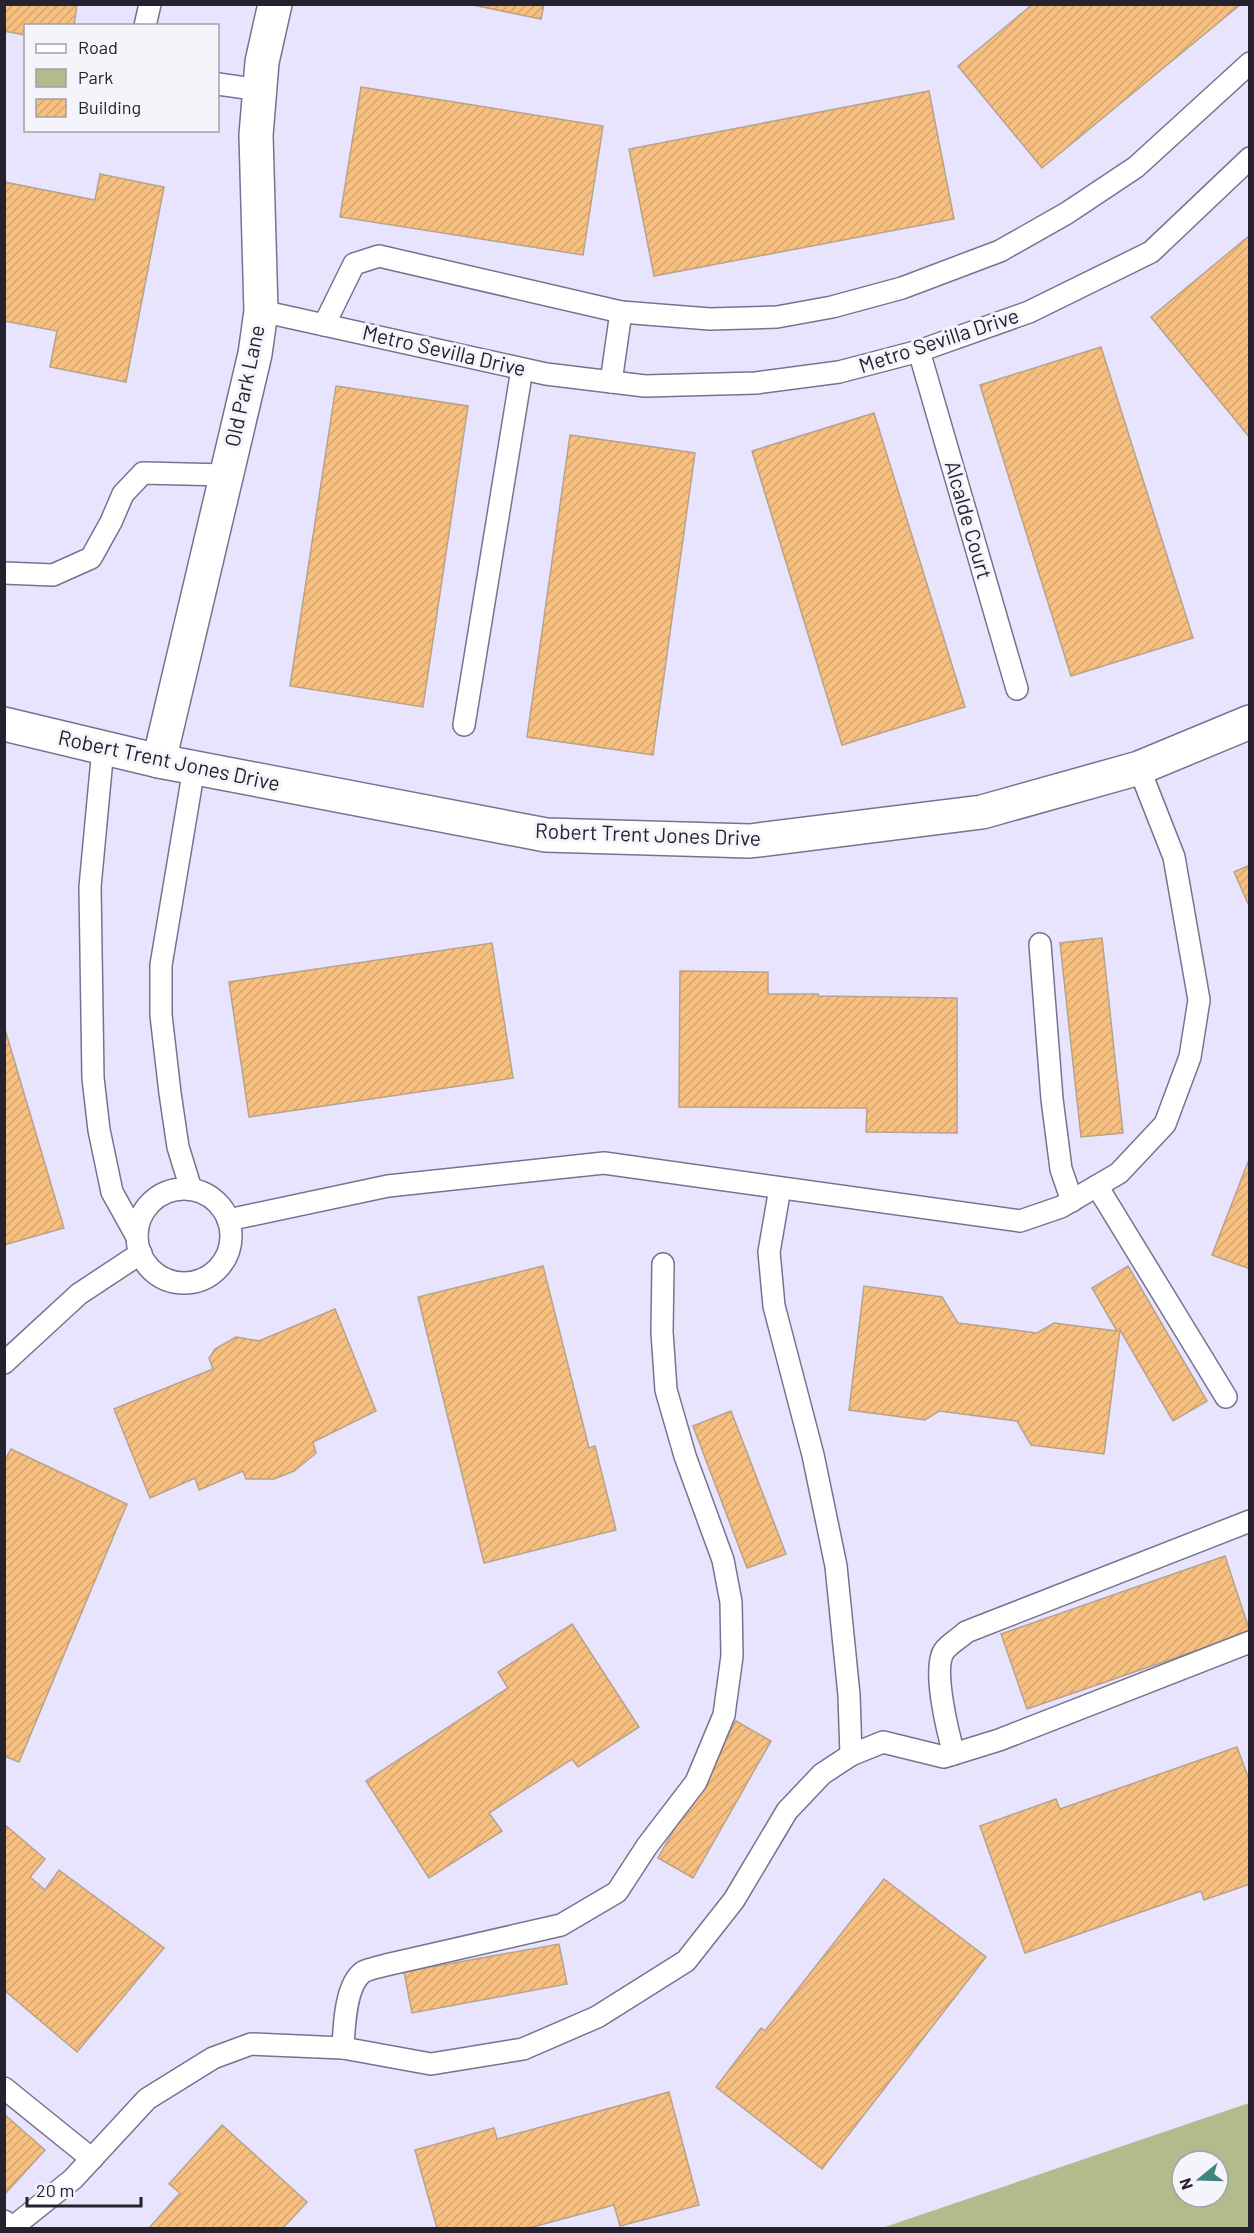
<svg xmlns="http://www.w3.org/2000/svg" width="1254" height="2233" viewBox="0 0 1254 2233" font-family="Barlow,sans-serif">
<style>
.green{fill:#b1bb8c;fill-rule:evenodd}
.building{fill:url(#building-hatch);stroke:#b9a28a;stroke-width:1.5}
.lines{fill:none;stroke-linecap:round;stroke-linejoin:round}
.lane-casing{stroke:#77738f;stroke-width:24}
.street-casing{stroke:#77738f;stroke-width:36}
.secondary-casing{stroke:#77738f;stroke-width:36}
.lane{stroke:#fff;stroke-width:21}
.street{stroke:#fff;stroke-width:33}
.secondary{stroke:#fff;stroke-width:33}
.labels{text-anchor:middle;stroke-width:6;stroke-linejoin:round;paint-order:stroke}
.street-label{font-size:21px;fill:#24222e;stroke:#f5f4fb}
</style>
<defs>
<pattern id="building-hatch" width="6" height="6" patternUnits="userSpaceOnUse" patternTransform="scale(1.5)"><rect width="6" height="6" fill="#f8c080"/><path d="M-1 1l2-2M0 6l6-6M5 7l2-2" fill="none" stroke="#d4a56f"/></pattern>
</defs>
<rect width="100%" height="100%" fill="#e8e4fe"/>
<path class="green" d="M1249,2103V2228H882ZM1182,2161H1218V2197H1182Z"/>
<g class="building">
<polygon points="4,4 77,4 74,26 26,26 26,35 4,31"/>
<polygon points="468,4 544,4 541,19"/>
<polygon points="1033,4 1241,4 1042,168 958,66"/>
<polygon points="361,87 603,126 583,255 340,217"/>
<polygon points="929,91 954,219 654,276 629,149"/>
<polygon points="100,174 164,187 126,382 50,367 57,331 4,321 4,182 95,200"/>
<polygon points="1249,236 1250,237 1250,438 1151,317"/>
<polygon points="1101,347 1193,638 1071,676 980,385"/>
<polygon points="336,386 468,406 423,707 290,686"/>
<polygon points="874,413 965,707 842,745 752,451"/>
<polygon points="570,435 695,453 653,755 527,737"/>
<polygon points="1250,865 1250,908 1234,872"/>
<polygon points="1102,938 1123,1133 1081,1137 1060,943"/>
<polygon points="492,943 513,1078 249,1117 229,982"/>
<polygon points="680,971 768,972 768,994 818,994 818,996 957,998 957,1133 866,1132 867,1108 679,1107"/>
<polygon points="4,1026 64,1228 4,1245"/>
<polygon points="1250,1157 1250,1269 1212,1255"/>
<polygon points="543,1266 589,1448 595,1446 616,1530 484,1563 418,1297"/>
<polygon points="1128,1266 1207,1401 1173,1421 1120,1330 1104,1454 1031,1445 1017,1421 939,1411 925,1420 849,1410 864,1286 942,1297 958,1323 1037,1333 1054,1323 1117,1331 1092,1288"/>
<polygon points="335,1309 376,1411 313,1442 316,1453 294,1471 274,1479 246,1479 243,1471 199,1490 195,1478 150,1498 114,1409 213,1369 209,1358 215,1349 236,1337 259,1341"/>
<polygon points="731,1411 786,1554 747,1568 693,1426"/>
<polygon points="11,1449 127,1504 19,1762 4,1756 4,1462"/>
<polygon points="1225,1556 1250,1632 1027,1709 1001,1634"/>
<polygon points="572,1624 639,1727 578,1767 572,1759 489,1813 502,1831 429,1878 366,1781 508,1688 498,1672"/>
<polygon points="736,1721 771,1741 693,1878 658,1858"/>
<polygon points="1237,1747 1250,1782 1250,1884 1204,1900 1201,1891 1025,1953 980,1826 1056,1799 1060,1809"/>
<polygon points="4,1824 45,1859 30,1877 45,1890 59,1870 164,1948 77,2052 4,1990"/>
<polygon points="884,1879 986,1957 822,2169 716,2087 761,2028 765,2031"/>
<polygon points="559,1944 567,1984 412,2013 404,1972"/>
<polygon points="669,2092 699,2205 620,2226 614,2205 529,2228 437,2228 415,2150 494,2128 497,2139"/>
<polygon points="4,2114 45,2150 4,2195"/>
<polygon points="222,2125 307,2202 283,2228 149,2228 180,2193 169,2184"/>
</g>
<g class="lines">
<defs>
<g id="lane">
<polyline points="145,26 150,4"/>
<polyline points="218,84 260,90"/>
<polyline points="261,311 546,374 645,386 756,383 839,372 919,351 1029,312 1151,252 1250,158"/>
<polyline points="324,325 354,264 379,256 621,312 710,319 777,317 832,307 902,288 1000,251 1067,213 1136,167 1250,63"/>
<polyline points="919,351 1017,689"/>
<polyline points="611,382 621,312"/>
<polyline points="4,573 53,575 91,558 111,522 123,494 143,473 226,475"/>
<polyline points="464,725 522,369"/>
<polyline points="103,748 90,887 93,1078 99,1130 112,1192 137,1237"/>
<polyline points="1040,944 1052,1099 1061,1169 1072,1201"/>
<polyline points="1097,1186 1226,1397"/>
<polyline points="780,1188 769,1252 774,1306 813,1455 836,1566 849,1695 851,1755"/>
<polyline points="191,1189 178,1147 170,1093 161,1015 161,965 194,768"/>
<circle cx="184" cy="1236" r="47"/>
<polyline points="228,1220 388,1186 604,1163 1020,1221 1061,1207 1119,1173 1165,1124 1190,1057 1199,1000 1174,857 1139,768"/>
<polyline points="4,1363 79,1294 141,1253"/>
<path d="M954,1754C948,1733 932,1669 944,1651C949,1644 960,1638 966,1632L1250,1521"/>
<path d="M343,2048C344,2028 345,1985 363,1972C369,1969 379,1967 386,1965L561,1925L617,1892L647,1846L696,1782L724,1715L732,1656L731,1602L723,1560L685,1456L666,1390L662,1332L663,1264"/>
<polyline points="4,2088 92,2159"/>
<polyline points="4,2221 13,2227 73,2179 147,2099 213,2058 251,2044 343,2048 431,2064 523,2049 597,2017 686,1961 734,1900 787,1811 822,1774 851,1755 883,1742 944,1757 999,1740 1250,1642"/>
</g>
<polyline id="street" points="159,761 255,354 261,311 256,135 262,62 275,4"/>
<polyline id="secondary" points="4,724 159,761 546,835 750,841 982,812 1139,768 1250,722"/>
</defs>
<use href="#lane" class="lane-casing"/>
<use href="#street" class="street-casing"/>
<use href="#secondary" class="secondary-casing"/>
<use href="#lane" class="lane"/>
<use href="#street" class="street"/>
<use href="#secondary" class="secondary"/>
</g>
<g class="labels">
<g class="street-label">
<text transform="translate(939 341) rotate(-18)" y="7">Metro Sevilla Drive</text>
<text transform="translate(444 351) rotate(13)" y="7">Metro Sevilla Drive</text>
<text transform="translate(245 386) rotate(-78)" y="7">Old Park Lane</text>
<text transform="translate(968 520) rotate(74)" y="7">Alcalde Court</text>
<text transform="translate(169 761) rotate(12)" y="7">Robert Trent Jones Drive</text>
<text transform="translate(648 835) rotate(2)" y="7">Robert Trent Jones Drive</text>
</g>
</g>
<rect width="1254" height="2233" fill="none" stroke="#24222e" stroke-width="12"/>
<rect x="24" y="24" width="195" height="108" fill="#f5f4fb" stroke="#a1a0a9" stroke-width="1.5"/>
<rect x="36" y="44" width="30" height="9" fill="#ffffff" stroke="#a1a0a9" stroke-width="1.5"/>
<text x="78" y="54" font-size="18" fill="#24222e">Road</text>
<rect x="36" y="69" width="30" height="18" fill="#b1bb8c" stroke="#a1a0a9" stroke-width="1.5"/>
<text x="78" y="84" font-size="18" fill="#24222e">Park</text>
<rect x="36" y="99" width="30" height="18" fill="url(#building-hatch)" stroke="#a1a0a9" stroke-width="1.5"/>
<text x="78" y="114" font-size="18" fill="#24222e">Building</text>
<g transform="translate(1200 2179) rotate(251)"><circle r="28" fill="#f5f4fb" stroke="#a1a0a9" stroke-width="1.5"/>
<path d="M0-4.5L10 22L0 15L-10 22Z" fill="#3f857d"/>
<text y="-9" font-size="16" font-weight="bold" text-anchor="middle" fill="#24222e">N</text>
</g>
<path d="M27 2197v9h114v-9" fill="none" stroke="#24222e" stroke-width="3"/>
<text x="36" y="2197" font-size="18" fill="#24222e" stroke="#f5f4fb" stroke-width="4.5" paint-order="stroke">20 m</text>
</svg>
